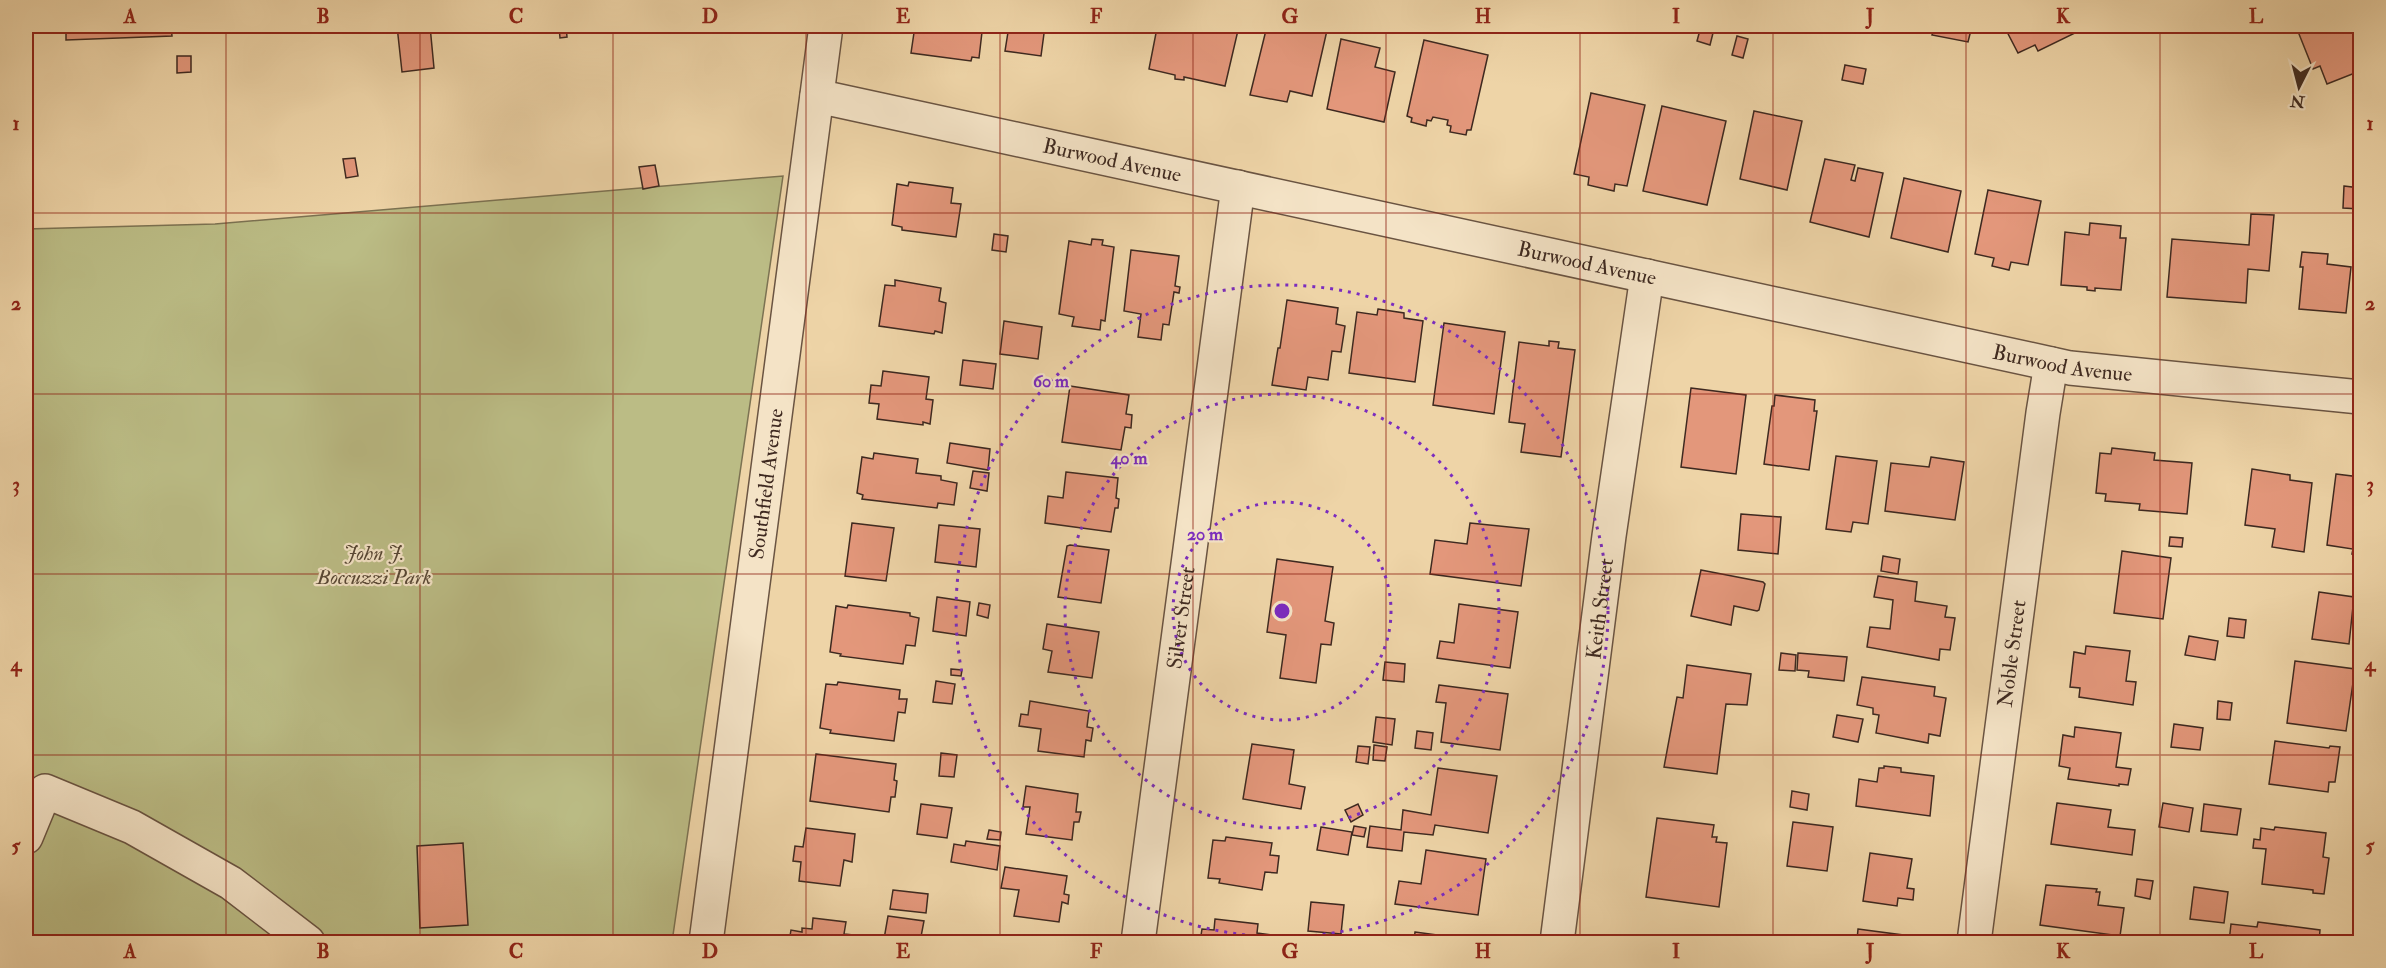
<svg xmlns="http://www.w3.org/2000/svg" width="2386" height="968" viewBox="0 0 2386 968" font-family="'IM FELL Double Pica',serif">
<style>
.green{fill:#bbbc85;stroke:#7c7252;stroke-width:1.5}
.building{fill:#e3977b;stroke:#3e2920;stroke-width:1.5}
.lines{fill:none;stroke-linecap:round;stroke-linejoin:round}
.minor-casing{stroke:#6a5442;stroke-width:36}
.minor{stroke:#f4e3c6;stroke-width:33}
.grid{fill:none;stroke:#8f2418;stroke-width:1.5;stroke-opacity:0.55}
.ring{fill:none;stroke:#7b2cbf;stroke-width:3;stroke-dasharray:3 6}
.labels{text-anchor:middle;stroke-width:4.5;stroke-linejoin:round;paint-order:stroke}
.street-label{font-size:21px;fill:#3e2920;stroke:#f4e3c6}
.park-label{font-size:21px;font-style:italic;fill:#574634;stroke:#f4e3c6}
.centre{fill:#7b2cbf;stroke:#f4e3c6;stroke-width:3}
.ring-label{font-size:18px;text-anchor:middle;font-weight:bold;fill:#7b2cbf;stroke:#f4e3c6;stroke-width:4.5;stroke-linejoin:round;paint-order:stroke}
.neatline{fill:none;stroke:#8f2418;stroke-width:2}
.grid-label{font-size:20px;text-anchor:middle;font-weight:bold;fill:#8f2418}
</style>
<rect width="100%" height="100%" fill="#eed4a7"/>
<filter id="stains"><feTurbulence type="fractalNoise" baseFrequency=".00333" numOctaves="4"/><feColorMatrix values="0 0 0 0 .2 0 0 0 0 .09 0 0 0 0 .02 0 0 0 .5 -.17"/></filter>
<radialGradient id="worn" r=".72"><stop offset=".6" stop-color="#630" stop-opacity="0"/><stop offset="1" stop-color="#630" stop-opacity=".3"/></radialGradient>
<polygon class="green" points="783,176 672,942 26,942 26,229 215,224"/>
<g class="building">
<polygon points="66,26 171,26 172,36 66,40"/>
<polygon points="292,26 338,26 293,28"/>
<polygon points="397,26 430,26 434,68 402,72"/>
<polygon points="559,26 566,26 567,37 560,38"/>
<polygon points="723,26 757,26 757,29 723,30"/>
<polygon points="915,26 975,26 974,32 982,32 979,58 972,57 971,61 911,53"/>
<polygon points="1009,26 1045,26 1041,56 1005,51"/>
<polygon points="1160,26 1198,28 1199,26 1239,26 1225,86 1184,77 1184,80 1175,79 1175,75 1149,69 1156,33 1159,33"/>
<polygon points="1267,26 1328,26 1312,96 1290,91 1287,102 1250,95"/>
<polygon points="1930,26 1972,26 1968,42 1932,35 1933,32 1928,31"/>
<polygon points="2004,26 2071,26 2075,33 2038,51 2035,45 2018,53"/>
<polygon points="2307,26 2358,26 2360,28 2360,71 2327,84 2320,66 2313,69 2297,29"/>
<polygon points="1700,30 1713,33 1710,45 1697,41"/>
<polygon points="1737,36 1748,39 1743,58 1732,55"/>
<polygon points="1341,39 1380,48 1375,67 1395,72 1384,122 1327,109"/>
<polygon points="1424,40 1488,55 1471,130 1467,130 1466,135 1450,132 1451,126 1447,125 1448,120 1433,117 1431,121 1427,120 1426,126 1411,122 1412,118 1407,116"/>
<polygon points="177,56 191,56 191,72 177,73"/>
<polygon points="1845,65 1866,69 1863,84 1842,80"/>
<polygon points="1591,93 1645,105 1627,186 1615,184 1614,191 1588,185 1589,177 1574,174"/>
<polygon points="1662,106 1726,121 1707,205 1643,191"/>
<polygon points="1754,111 1802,121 1787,190 1740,179"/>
<polygon points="355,158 358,176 346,178 343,159"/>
<polygon points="1825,159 1855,165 1851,180 1855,181 1858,168 1883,173 1869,237 1810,222"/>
<polygon points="655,165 659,186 643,189 639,167"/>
<polygon points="1904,178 1961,191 1948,252 1891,238"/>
<polygon points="909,182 953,188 951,203 961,204 956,237 902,230 902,227 892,225 897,184 908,186"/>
<polygon points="2344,186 2360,188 2360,209 2343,208"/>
<polygon points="1988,190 2041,201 2028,265 2011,262 2009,270 1992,266 1994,258 1975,254"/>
<polygon points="2251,214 2274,215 2269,271 2248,269 2246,303 2167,297 2172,239 2249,245"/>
<polygon points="2090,223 2121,226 2120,238 2126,238 2121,290 2095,288 2095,291 2087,290 2087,287 2061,285 2065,232 2089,235"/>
<polygon points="994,234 1008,236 1006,252 992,250"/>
<polygon points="1092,239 1103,240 1102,245 1114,247 1105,321 1101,320 1100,330 1072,326 1074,317 1059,314 1069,241 1091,245"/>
<polygon points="1131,250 1179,256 1175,286 1180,287 1179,293 1174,292 1169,325 1163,324 1161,340 1138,337 1141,314 1124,311"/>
<polygon points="2302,252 2328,254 2327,264 2351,267 2346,313 2299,309 2303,267 2300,267"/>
<polygon points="895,280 941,288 939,301 946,303 942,333 935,331 934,334 879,326 885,285 895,286"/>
<polygon points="1287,300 1338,308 1336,324 1345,326 1341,352 1332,351 1328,380 1308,377 1306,390 1272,385 1278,348 1280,348"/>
<polygon points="1378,309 1404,313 1404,318 1423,321 1415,382 1349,373 1357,312 1377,315"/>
<polygon points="1004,321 1042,327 1038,359 1000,354"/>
<polygon points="1444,323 1505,332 1494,414 1433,405"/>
<polygon points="1549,341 1559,342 1558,348 1575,350 1561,457 1521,452 1525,424 1509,422 1519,342 1549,346"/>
<polygon points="963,360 996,364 993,389 960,385"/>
<polygon points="883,371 929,377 926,399 933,400 930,424 923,422 923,425 877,419 879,404 869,403 871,385 881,386"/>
<polygon points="1070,386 1129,395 1126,414 1132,415 1131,428 1125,427 1121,450 1062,442"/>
<polygon points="1691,388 1746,395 1736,474 1681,467"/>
<polygon points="1775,395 1815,400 1814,411 1817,411 1809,470 1764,464 1772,406 1774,406"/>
<polygon points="950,443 990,449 988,470 947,463"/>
<polygon points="2112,448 2155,453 2154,460 2192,463 2187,514 2139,510 2140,504 2105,501 2106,494 2096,493 2100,453 2111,454"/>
<polygon points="874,453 918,459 916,473 941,476 941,480 957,483 954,505 938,503 937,508 862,499 863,495 857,493 862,457 873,459"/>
<polygon points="1836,456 1877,461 1868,524 1853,522 1851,532 1826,529"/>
<polygon points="1931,457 1964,462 1955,520 1885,511 1891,463 1929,467"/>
<polygon points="2252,469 2290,475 2290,480 2312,483 2304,552 2272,547 2275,529 2245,525"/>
<polygon points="973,471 989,473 987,491 970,488"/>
<polygon points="1066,472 1118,478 1116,498 1119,499 1118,508 1115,508 1111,532 1045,523 1048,496 1063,498"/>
<polygon points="2336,474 2360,477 2360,554 2352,554 2353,549 2327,545"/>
<polygon points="1741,514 1781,517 1778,554 1738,550"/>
<polygon points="852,523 894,528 886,581 845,576"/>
<polygon points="1470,523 1529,529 1521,586 1430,574 1435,540 1467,544"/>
<polygon points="939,525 980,529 976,567 935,562"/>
<polygon points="2170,537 2183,538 2182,547 2169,546"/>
<polygon points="1070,545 1109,550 1101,603 1058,597 1067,546"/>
<polygon points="2122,551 2171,558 2163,619 2114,613"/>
<polygon points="1883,556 1900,559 1898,574 1881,571"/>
<polygon points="1277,559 1333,567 1325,621 1334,623 1331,645 1321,644 1316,683 1280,678 1286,635 1267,632"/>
<polygon points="1701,570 1763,582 1765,584 1759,610 1757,611 1734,606 1731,625 1691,616"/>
<polygon points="1878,576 1917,582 1915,601 1947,606 1945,617 1955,618 1950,650 1940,649 1939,660 1867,647 1870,627 1890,629 1893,600 1874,597"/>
<polygon points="2319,592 2354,597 2349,644 2312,639"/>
<polygon points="937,597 970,602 966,636 933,631"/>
<polygon points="979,603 990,605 988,618 977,615"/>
<polygon points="1459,604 1518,612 1510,668 1437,658 1440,641 1454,643"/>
<polygon points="848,605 910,613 910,616 919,618 915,646 906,645 903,664 840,656 841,654 830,652 836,606 847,608"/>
<polygon points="2229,618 2246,620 2244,638 2227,636"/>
<polygon points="1047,624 1099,632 1092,678 1048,672 1052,651 1043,649"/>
<polygon points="2189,636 2218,641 2215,660 2185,655"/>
<polygon points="2086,646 2130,651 2126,681 2136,682 2133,705 2079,697 2080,688 2070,687 2074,652 2085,654"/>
<polygon points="1781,653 1796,655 1795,671 1779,670"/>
<polygon points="1798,653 1847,657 1844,681 1808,677 1809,671 1797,670"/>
<polygon points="2295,661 2355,669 2346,731 2287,723"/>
<polygon points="1385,662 1405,664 1404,682 1383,680"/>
<polygon points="1687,665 1751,674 1747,705 1726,704 1717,774 1664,767 1677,697 1683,698"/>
<polygon points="951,669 962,670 961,676 951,675"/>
<polygon points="1862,677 1935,687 1934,696 1946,698 1940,736 1929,734 1928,743 1876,733 1879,715 1873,714 1873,708 1857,705"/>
<polygon points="936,681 955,684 952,704 933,702"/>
<polygon points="838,682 900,690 899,699 907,699 905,713 898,712 894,741 830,733 831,730 820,728 826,684 837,685"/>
<polygon points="1439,685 1508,694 1500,750 1441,742 1446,703 1436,702"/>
<polygon points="1030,701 1089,711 1087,727 1093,728 1091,741 1086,740 1084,757 1038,751 1041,729 1019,726 1021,714 1028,715"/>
<polygon points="2218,701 2232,703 2230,720 2217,719"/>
<polygon points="1837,715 1863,719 1858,742 1833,737"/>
<polygon points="1376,717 1395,719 1392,745 1373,742"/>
<polygon points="2174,724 2203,728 2200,750 2171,747"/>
<polygon points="2075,727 2121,733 2116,767 2131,769 2128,785 2119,784 2119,786 2068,779 2070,768 2059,766 2063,735 2074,737"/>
<polygon points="1417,731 1433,733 1431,750 1415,748"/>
<polygon points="2275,741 2329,748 2330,746 2340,747 2335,782 2329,782 2328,792 2269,784"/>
<polygon points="1252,744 1294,750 1289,784 1305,787 1301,809 1243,799"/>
<polygon points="1374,745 1387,747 1385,761 1373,760"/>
<polygon points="1358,746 1370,747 1368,764 1356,762"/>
<polygon points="941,753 957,755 954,777 939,776"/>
<polygon points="816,754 896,764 894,780 897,781 895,797 891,797 889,812 810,801"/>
<polygon points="1884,766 1901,768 1901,772 1934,776 1930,816 1856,806 1859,779 1877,782 1879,768 1884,768"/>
<polygon points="1438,768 1497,776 1488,833 1435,825 1433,835 1404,832 1402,851 1367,847 1370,826 1401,830 1403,810 1431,815"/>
<polygon points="1026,786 1078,794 1076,812 1081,812 1079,822 1074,822 1072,840 1026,834 1030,807 1023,807"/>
<polygon points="1792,791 1809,794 1807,810 1790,807"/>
<polygon points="2057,803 2111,810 2108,827 2135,830 2132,855 2051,844"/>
<polygon points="2163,803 2193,808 2189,832 2159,827"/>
<polygon points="921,804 952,808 947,838 917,834"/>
<polygon points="1358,804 1363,815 1351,822 1345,810"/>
<polygon points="2204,804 2241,809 2237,835 2201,831"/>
<polygon points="1657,818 1714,825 1712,837 1717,837 1716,842 1727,843 1719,907 1646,897"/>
<polygon points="1793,822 1833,827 1827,871 1787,866"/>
<polygon points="1354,826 1366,828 1364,837 1352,835"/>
<polygon points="1321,827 1352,832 1348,855 1317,850"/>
<polygon points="2275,827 2326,833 2323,857 2329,858 2324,894 2313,893 2313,890 2262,884 2266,849 2253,848 2254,839 2260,840 2261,828 2274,830"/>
<polygon points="806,828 855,834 852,862 844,860 840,886 799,881 801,862 793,861 795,846 803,847"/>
<polygon points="989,830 1001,832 1000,840 987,839"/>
<polygon points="1226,837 1272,843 1270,855 1279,856 1277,873 1265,872 1262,890 1219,883 1220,879 1208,878 1213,840 1225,841"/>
<polygon points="966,841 1000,846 997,870 951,862 954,844 965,846"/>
<polygon points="463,843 468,925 420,928 417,846"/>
<polygon points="1426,850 1486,859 1478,915 1395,904 1399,881 1421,884"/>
<polygon points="1870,853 1912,859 1907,888 1914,889 1913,900 1898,898 1897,906 1863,901"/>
<polygon points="1005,867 1067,876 1064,894 1069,895 1068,904 1062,902 1059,922 1014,916 1019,890 1001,888"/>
<polygon points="2137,879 2153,881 2150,899 2135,896"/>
<polygon points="2046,885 2097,889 2096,892 2100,892 2098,905 2124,908 2120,936 2040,925"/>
<polygon points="2194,887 2228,892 2224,923 2190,919"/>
<polygon points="893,890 928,894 926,913 890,909"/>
<polygon points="1311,902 1344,905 1341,934 1308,931"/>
<polygon points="888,916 924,921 920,942 884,939"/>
<polygon points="813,918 846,922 844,934 853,935 852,942 789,942 791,930 802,932 802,928 812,929"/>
<polygon points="1215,919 1258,924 1257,933 1272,935 1271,942 1200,942 1202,929 1214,930"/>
<polygon points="2258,922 2320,930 2319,942 2229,942 2231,924 2257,927"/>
<polygon points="1858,929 1903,935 1902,942 1847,942 1847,938 1857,940"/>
<polygon points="1415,932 1475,940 1474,942 1414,942"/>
</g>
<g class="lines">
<defs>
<g id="minor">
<path id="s1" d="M817,96L2070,368L2360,397"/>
<polyline points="26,837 45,791 132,827 231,883 308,942"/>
<path id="s2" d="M706,942L826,26"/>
<path id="s3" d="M1138,942L1238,187"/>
<path id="s4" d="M1557,942L1609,536L1647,276"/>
<path id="s5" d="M1974,942L2043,413L2051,364"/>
</g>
</defs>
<use href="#minor" class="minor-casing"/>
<use href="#minor" class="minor"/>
</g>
<path class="grid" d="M226,26V942M420,26V942M613,26V942M806,26V942M1000,26V942M1193,26V942M1386,26V942M1580,26V942M1773,26V942M1966,26V942M2160,26V942M26,213H2360M26,394H2360M26,574H2360M26,755H2360"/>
<g class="ring">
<circle cx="1282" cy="611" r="109"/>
<circle cx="1282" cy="611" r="217"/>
<circle cx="1282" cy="611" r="326"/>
</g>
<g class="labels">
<g class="street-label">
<text dy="7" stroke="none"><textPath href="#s1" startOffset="302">Burwood Avenue</textPath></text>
<text dy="7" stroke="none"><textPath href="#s1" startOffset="788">Burwood Avenue</textPath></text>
<text dy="7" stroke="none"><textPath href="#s1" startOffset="1274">Burwood Avenue</textPath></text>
<text dy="7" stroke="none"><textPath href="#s2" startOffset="462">Southfield Avenue</textPath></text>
<text dy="7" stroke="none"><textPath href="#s4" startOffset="336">Keith Street</textPath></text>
<text dy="7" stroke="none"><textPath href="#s3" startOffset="327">Silver Street</textPath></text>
<text dy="7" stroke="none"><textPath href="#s5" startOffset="291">Noble Street</textPath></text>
</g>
<g class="park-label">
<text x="374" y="560">John J.<tspan x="374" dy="24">Boccuzzi Park</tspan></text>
</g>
</g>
<circle cx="1282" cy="611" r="9" class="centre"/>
<g class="ring-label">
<text x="1051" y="387">60 m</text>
<text x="1129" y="464">40 m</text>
<text x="1205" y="540">20 m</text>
</g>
<rect width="2386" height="968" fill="none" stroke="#eed4a7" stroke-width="66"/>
<g transform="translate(2299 87) rotate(186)" stroke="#f4e3c6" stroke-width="4.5" paint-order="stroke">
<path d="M0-4.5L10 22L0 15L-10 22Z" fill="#3e2920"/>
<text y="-9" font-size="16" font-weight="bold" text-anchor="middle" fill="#3e2920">N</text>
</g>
<rect x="33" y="33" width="2320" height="902" class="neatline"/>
<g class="grid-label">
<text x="130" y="23">A</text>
<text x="323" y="23">B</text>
<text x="516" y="23">C</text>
<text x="710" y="23">D</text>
<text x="903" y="23">E</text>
<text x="1096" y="23">F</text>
<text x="1290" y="23">G</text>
<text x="1483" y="23">H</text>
<text x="1676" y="23">I</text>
<text x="1870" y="23">J</text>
<text x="2063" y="23">K</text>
<text x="2256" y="23">L</text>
<text x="16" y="130">1</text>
<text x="2370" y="130">1</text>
<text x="16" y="310">2</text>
<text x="2370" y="310">2</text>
<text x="16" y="491">3</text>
<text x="2370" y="491">3</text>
<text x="16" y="671">4</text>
<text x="2370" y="671">4</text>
<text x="16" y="852">5</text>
<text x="2370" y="852">5</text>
<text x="130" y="958">A</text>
<text x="323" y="958">B</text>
<text x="516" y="958">C</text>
<text x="710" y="958">D</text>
<text x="903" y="958">E</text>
<text x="1096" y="958">F</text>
<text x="1290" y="958">G</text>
<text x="1483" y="958">H</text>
<text x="1676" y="958">I</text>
<text x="1870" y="958">J</text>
<text x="2063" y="958">K</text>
<text x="2256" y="958">L</text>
</g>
<rect width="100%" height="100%" filter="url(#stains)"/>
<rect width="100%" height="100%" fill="url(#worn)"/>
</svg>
